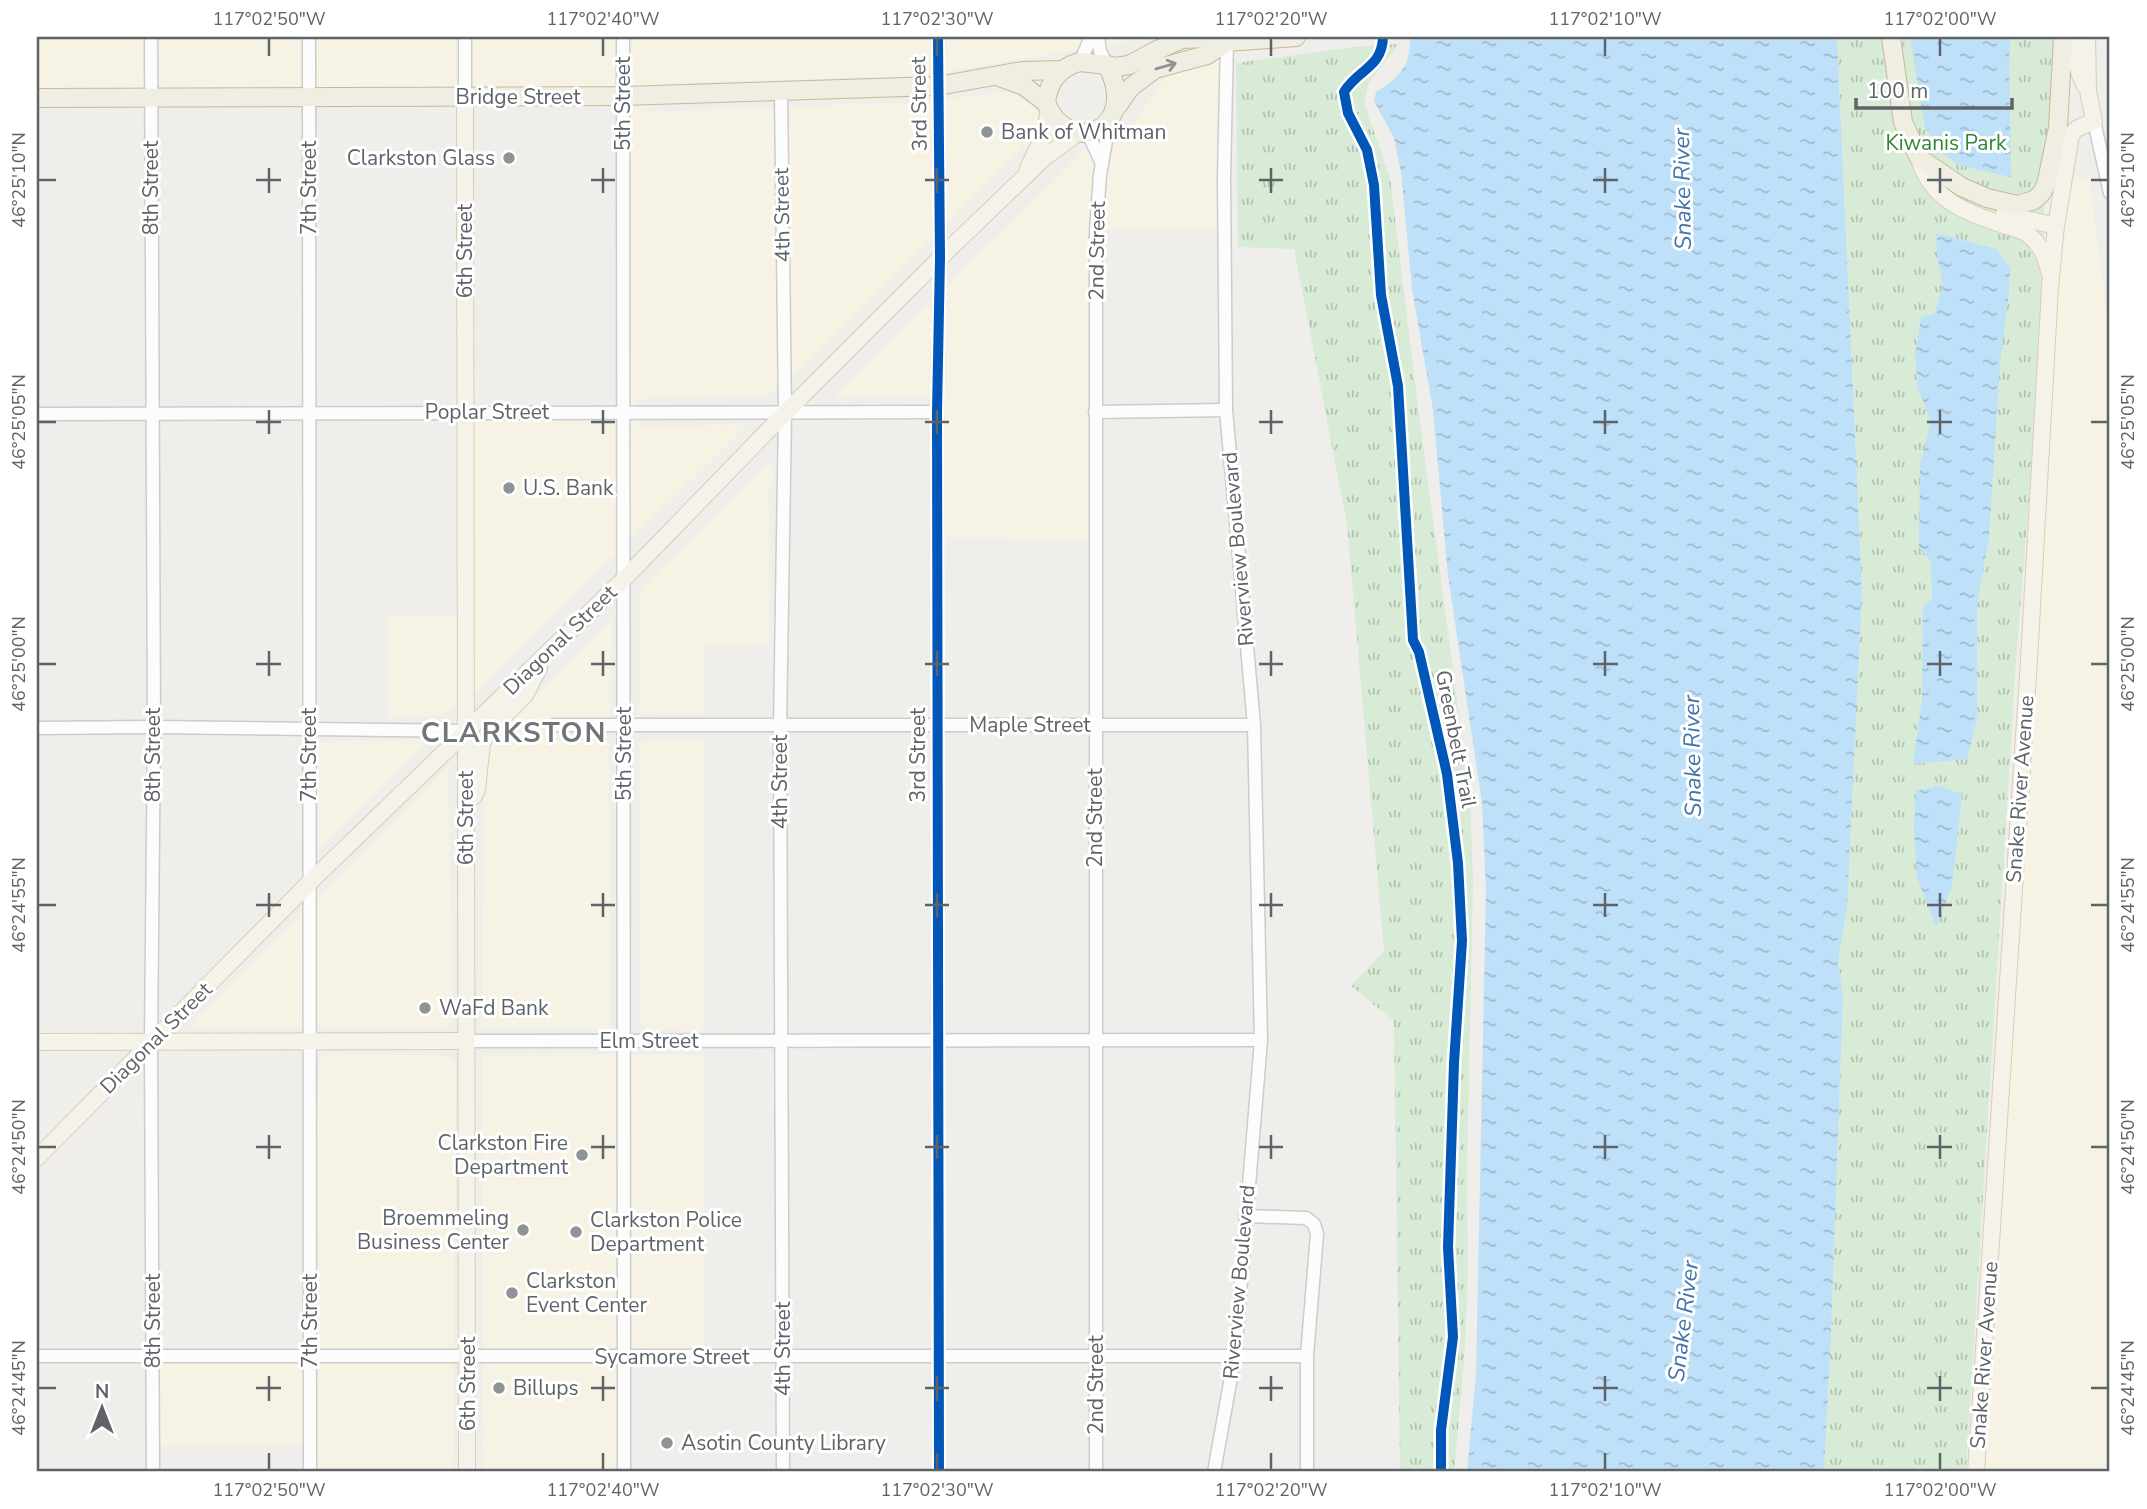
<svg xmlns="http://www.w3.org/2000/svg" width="2147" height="1509" viewBox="0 0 2147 1509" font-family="'Nunito Sans',sans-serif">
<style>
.commercial{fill:#f7f3e4}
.park{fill:url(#park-tufts)}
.water{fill:url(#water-ripples)}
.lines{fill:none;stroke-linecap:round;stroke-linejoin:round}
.minor-casing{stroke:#cbcccc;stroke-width:15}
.major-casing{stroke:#d7ceb8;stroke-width:18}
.highway-casing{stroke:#c8b996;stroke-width:20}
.minor{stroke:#fdfcfc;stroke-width:12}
.major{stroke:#f4f2e9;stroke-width:16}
.highway{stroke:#f0ede3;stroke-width:18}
.cycleway-casing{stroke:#fff;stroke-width:15}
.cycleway{stroke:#0057b8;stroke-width:10}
.oneway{stroke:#929393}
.ticks{fill:none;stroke:#5f6368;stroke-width:2.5}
.poi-dot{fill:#919496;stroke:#fff;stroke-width:2.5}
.labels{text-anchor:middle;stroke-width:6;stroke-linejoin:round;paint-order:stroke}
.street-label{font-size:21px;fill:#5f6368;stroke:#fff}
.poi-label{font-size:21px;fill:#5f6368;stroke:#fff;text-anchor:start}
.park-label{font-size:21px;fill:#348238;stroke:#fff}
.water-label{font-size:23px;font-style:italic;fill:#4174aa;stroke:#fff}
.district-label{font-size:28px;font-weight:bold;letter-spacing:2px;fill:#70757a;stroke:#fff}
.neatline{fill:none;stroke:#5f6368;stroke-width:2.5}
.ticks-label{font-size:18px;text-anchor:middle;fill:#5f6368}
</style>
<defs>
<pattern id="park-tufts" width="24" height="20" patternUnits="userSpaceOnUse" patternTransform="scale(1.75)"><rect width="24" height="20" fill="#d8ebd6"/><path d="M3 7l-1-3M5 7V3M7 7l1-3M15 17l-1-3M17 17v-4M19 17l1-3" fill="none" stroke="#b2c2b1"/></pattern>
<pattern id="water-ripples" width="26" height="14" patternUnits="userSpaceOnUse" patternTransform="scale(1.75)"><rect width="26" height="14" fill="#bfe0f9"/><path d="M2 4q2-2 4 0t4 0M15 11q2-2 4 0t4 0" fill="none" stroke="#9eb9cd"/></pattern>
</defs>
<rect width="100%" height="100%" fill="#efeeea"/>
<g class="commercial">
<polygon points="37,37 1154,37 926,75 653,84 646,112 924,102 1007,92 1037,102 1038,133 797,374 766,396 637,399 638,426 747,425 482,687 441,716 388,718 389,615 466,616 465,413 622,411 623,96 37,98"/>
<polygon points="1200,37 1225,37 1225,229 1096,230 1095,540 938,537 937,412 927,396 835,397 1081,154 1096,136 1130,129 1163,81"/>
<polygon points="2064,176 2089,179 2110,336 2110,1472 1976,1472"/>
<polygon points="769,462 774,477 769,489 769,644 705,645 704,713 639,714 639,590"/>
<polygon points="612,619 610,718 550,718 549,740 609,741 610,1029 481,1028 485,769 495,736"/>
<polygon points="704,738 703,1031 646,1030 640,1019 639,742"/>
<polygon points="430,740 319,848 318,742"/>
<polygon points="448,766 453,1021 448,1027 193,1028 190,1023 321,897"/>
<polygon points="325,1053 448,1056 456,1065 453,1472 310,1472 310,1444 153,1446 153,1357 310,1357 319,1059"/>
<polygon points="488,1054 703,1055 704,1357 624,1357 624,1472 483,1472 482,1058"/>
</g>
<g class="park">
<polygon points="1837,37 2057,37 2043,224 2044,280 2042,337 2016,661 1966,1472 1824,1472 1831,1337 1843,997 1838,961 1862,589"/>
<polygon points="1399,44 1369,82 1364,103 1390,178 1419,415 1470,798 1473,879 1467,1171 1468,1275 1464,1363 1454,1472 1400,1472 1394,1021 1351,986 1384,951 1347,524 1294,249 1238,247 1236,63 1354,47"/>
</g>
<g class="water">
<path d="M1410,37H1837L1862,589L1847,907L1838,961L1843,997L1831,1337L1824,1472H1467L1476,1374L1486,890L1482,803L1448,576L1433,410L1412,289L1401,172L1394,138L1374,101L1376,92C1400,77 1411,66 1410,37Z"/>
<polygon points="1910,37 2011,37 2009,57 2011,177 1959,165 1942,153 1925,127"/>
<polygon points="1936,233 1996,249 2010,267 2009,292 2000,364 1989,537 1977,606 1977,720 1967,759 1913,764 1922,699 1923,607 1932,599 1931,562 1919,548 1920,465 1931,421 1918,388 1915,355 1921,317 1935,313 1943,286 1937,255"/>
<polygon points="1939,786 1962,794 1952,887 1936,927 1917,877 1914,829 1916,791"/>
</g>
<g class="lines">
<defs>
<g id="minor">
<polyline points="151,37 154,727 151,1042 153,1472"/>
<polyline points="309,37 310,1472"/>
<polyline points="465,37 465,97"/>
<polyline points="623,37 624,1472"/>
<polyline points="938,37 940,258 937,412 939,1472"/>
<polyline points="1098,37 1100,51 1107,65"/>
<polyline points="1080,62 1091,37"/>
<polyline points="781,92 785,413 780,727 783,1472"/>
<polyline points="2094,121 2110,193"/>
<polyline points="1085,132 1091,140 1102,164"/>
<polyline points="1095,412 1226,410"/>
<polyline points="37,414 937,412"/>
<polyline points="554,725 1254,725"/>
<polyline points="37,728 154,727 467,731"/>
<polyline points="466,1041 1261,1040"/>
<polyline points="1245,1216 1306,1218 1314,1224 1317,1234 1307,1356 1307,1472"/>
<polyline points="37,1356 1307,1356"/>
<polyline points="1096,1472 1096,230 1100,175 1106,141 1106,124"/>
<polyline points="1214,1472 1235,1355 1261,1040 1254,725 1226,410 1224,177 1227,42"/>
</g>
<g id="major">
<polyline points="2071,37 2079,72 2085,86"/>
<polyline points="465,97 467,1472"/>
<path d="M1919,158C1929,198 1966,213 2001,224C2011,228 2023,229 2031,237C2041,245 2046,258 2049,271"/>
<polyline points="1028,168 1045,133 1049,110"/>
<polyline points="2004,214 2056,226"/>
<polyline points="468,800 474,796 477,790 482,743 491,729 525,695 539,668"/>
<polyline points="37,1042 466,1041"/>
<polyline points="37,1158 310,882 623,580 785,413 940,258 1044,158 1079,132"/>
<polyline points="1976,1472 2029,660 2050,288 2056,226 2071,135 2076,129 2094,121 2088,91 2087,37"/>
</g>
<g id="highway">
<polyline points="1891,37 1903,122 1919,158 1962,187 1987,198 2017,205 2034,200 2041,194 2046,185 2058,128 2063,37"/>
<path d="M1080,62L1107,65C1141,130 1069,159 1046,103C1048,82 1060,67 1080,62Z"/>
<polyline points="1107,65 1115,67 1129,65 1155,51 1182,39 1211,38 1227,42 1296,37"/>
<polyline points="997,76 1024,86 1046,103"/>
<polyline points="37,98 623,96 938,86 1022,71 1062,70"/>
<polyline points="1116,108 1131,87 1155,69 1207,55 1227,42"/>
</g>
</defs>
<use href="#minor" class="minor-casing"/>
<use href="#major" class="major-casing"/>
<use href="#highway" class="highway-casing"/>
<use href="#minor" class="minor"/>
<use href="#major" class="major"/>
<use href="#highway" class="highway"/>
<defs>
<g id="cycleway">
<polyline points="938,37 940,258 937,412 939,1472"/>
<path d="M1383,37C1382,68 1358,69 1344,92L1348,113L1367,150L1374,185L1381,295L1398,386L1413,640L1419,652L1447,774L1458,863L1462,941L1454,1063L1448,1247L1453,1337L1441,1430V1472"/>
</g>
</defs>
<use href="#cycleway" class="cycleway-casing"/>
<use href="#cycleway" class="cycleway"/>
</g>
<defs><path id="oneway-shaft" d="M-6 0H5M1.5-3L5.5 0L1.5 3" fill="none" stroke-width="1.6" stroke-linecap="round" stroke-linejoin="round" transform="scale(1.75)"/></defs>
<use class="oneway" href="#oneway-shaft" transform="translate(1166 66) rotate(-16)"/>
<path class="ticks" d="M269,38V56M603,38V56M937,38V56M1271,38V56M1605,38V56M1940,38V56M269,168V193M603,168V193M937,168V193M1271,168V193M1605,168V193M1940,168V193M38,180H56M256,180H281M591,180H615M925,180H949M1259,180H1283M1593,180H1618M1927,180H1952M2091,180H2108M269,410V434M603,410V434M937,410V434M1271,410V434M1605,410V434M1940,410V434M38,422H56M256,422H281M591,422H615M925,422H949M1259,422H1283M1593,422H1618M1927,422H1952M2091,422H2108M269,651V676M603,651V676M937,651V676M1271,651V676M1605,651V676M1940,651V676M38,664H56M256,664H281M591,664H615M925,664H949M1259,664H1283M1593,664H1618M1927,664H1952M2091,664H2108M269,893V917M603,893V917M937,893V917M1271,893V917M1605,893V917M1940,893V917M38,905H56M256,905H281M591,905H615M925,905H949M1259,905H1283M1593,905H1618M1927,905H1952M2091,905H2108M269,1135V1159M603,1135V1159M937,1135V1159M1271,1135V1159M1605,1135V1159M1940,1135V1159M38,1147H56M256,1147H281M591,1147H615M925,1147H949M1259,1147H1283M1593,1147H1618M1927,1147H1952M2091,1147H2108M269,1376V1401M603,1376V1401M937,1376V1401M1271,1376V1401M1605,1376V1401M1940,1376V1401M38,1388H56M256,1388H281M591,1388H615M925,1388H949M1259,1388H1283M1593,1388H1618M1927,1388H1952M2091,1388H2108M269,1453V1470M603,1453V1470M937,1453V1470M1271,1453V1470M1605,1453V1470M1940,1453V1470"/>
<g class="poi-dot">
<circle cx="987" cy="132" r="7"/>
<circle cx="509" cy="158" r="7"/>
<circle cx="509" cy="488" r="7"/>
<circle cx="425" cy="1008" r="7"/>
<circle cx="582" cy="1155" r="7"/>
<circle cx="523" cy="1230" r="7"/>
<circle cx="576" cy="1232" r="7"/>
<circle cx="512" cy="1293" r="7"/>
<circle cx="499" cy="1388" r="7"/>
<circle cx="667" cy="1443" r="7"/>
</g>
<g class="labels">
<g class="street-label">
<text x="518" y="104">Bridge Street</text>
<text transform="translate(623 104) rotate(-90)" y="7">5th Street</text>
<text transform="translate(919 104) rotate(-91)" y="7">3rd Street</text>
<text transform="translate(151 188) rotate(-90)" y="7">8th Street</text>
<text transform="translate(309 188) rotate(-90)" y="7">7th Street</text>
<text transform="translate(782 215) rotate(-91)" y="7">4th Street</text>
<text transform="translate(465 251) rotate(-90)" y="7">6th Street</text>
<text transform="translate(1097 251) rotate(-89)" y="7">2nd Street</text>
<text x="487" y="419">Poplar Street</text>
<text transform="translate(1238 549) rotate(-95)" y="7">Riverview Boulevard</text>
<text transform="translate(560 640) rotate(-44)" y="7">Diagonal Street</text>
<text x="1030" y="732">Maple Street</text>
<text transform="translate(1456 739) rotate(79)" y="7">Greenbelt Trail</text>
<text transform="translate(624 754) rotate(-90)" y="7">5th Street</text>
<text transform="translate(153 755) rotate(-90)" y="7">8th Street</text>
<text transform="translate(309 755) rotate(-90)" y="7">7th Street</text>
<text transform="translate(918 755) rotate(-90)" y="7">3rd Street</text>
<text transform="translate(780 782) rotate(-90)" y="7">4th Street</text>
<text transform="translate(2020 789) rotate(-86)" y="7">Snake River Avenue</text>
<text transform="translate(466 818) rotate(-90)" y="7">6th Street</text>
<text transform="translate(1095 818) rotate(-90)" y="7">2nd Street</text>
<text transform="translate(156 1038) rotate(-45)" y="7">Diagonal Street</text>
<text x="649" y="1048">Elm Street</text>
<text transform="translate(1239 1282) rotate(-85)" y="7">Riverview Boulevard</text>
<text transform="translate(153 1321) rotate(-90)" y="7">8th Street</text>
<text transform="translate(310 1321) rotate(-90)" y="7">7th Street</text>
<text transform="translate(783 1349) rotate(-90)" y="7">4th Street</text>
<text transform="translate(1984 1355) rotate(-86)" y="7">Snake River Avenue</text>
<text x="672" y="1364">Sycamore Street</text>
<text transform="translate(468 1384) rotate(-90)" y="7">6th Street</text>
<text transform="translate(1096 1385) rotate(-90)" y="7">2nd Street</text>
</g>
<g class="poi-label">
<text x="1001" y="139">Bank of Whitman</text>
<text x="495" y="165" text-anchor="end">Clarkston Glass</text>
<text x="523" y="495">U.S. Bank</text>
<text x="439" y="1015">WaFd Bank</text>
<text x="568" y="1150" text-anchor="end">Clarkston Fire<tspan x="568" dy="24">Department</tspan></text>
<text x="509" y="1225" text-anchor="end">Broemmeling<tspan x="509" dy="24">Business Center</tspan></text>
<text x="590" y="1227">Clarkston Police<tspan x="590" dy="24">Department</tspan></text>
<text x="526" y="1288">Clarkston<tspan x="526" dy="24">Event Center</tspan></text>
<text x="513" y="1395">Billups</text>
<text x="681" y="1450">Asotin County Library</text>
</g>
<g class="park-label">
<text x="1946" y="150">Kiwanis Park</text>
</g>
<g class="water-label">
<text transform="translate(1682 189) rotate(-91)" y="8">Snake River</text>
<text transform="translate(1692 756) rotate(-91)" y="8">Snake River</text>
<text transform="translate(1683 1321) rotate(-83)" y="8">Snake River</text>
</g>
<g class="district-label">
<text x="514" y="742">CLARKSTON</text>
</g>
</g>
<rect width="2147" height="1509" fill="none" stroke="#ffffff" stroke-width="77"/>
<g transform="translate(102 1408)" stroke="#ffffff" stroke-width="5" paint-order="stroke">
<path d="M0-5L12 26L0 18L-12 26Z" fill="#5f6368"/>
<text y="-10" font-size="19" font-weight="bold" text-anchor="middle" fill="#5f6368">N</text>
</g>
<path d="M1856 98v10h156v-10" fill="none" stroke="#5f6368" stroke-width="3.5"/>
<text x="1867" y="98" font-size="21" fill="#5f6368" stroke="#ffffff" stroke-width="5" paint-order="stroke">100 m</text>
<rect x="38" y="38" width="2070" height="1432" class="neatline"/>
<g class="ticks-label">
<text x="269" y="25">117°02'50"W</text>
<text x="603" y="25">117°02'40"W</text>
<text x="937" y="25">117°02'30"W</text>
<text x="1271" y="25">117°02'20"W</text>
<text x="1605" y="25">117°02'10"W</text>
<text x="1940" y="25">117°02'00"W</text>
<text transform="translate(19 180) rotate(-90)" y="6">46°25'10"N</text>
<text transform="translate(2128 180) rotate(-90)" y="6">46°25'10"N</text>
<text transform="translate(19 422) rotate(-90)" y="6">46°25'05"N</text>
<text transform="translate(2128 422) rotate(-90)" y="6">46°25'05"N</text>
<text transform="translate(19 664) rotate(-90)" y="6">46°25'00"N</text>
<text transform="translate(2128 664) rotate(-90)" y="6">46°25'00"N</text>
<text transform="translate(19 905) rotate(-90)" y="6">46°24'55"N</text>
<text transform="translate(2128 905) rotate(-90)" y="6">46°24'55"N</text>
<text transform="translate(19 1147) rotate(-90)" y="6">46°24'50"N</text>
<text transform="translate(2128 1147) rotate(-90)" y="6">46°24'50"N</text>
<text transform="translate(19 1388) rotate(-90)" y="6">46°24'45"N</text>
<text transform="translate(2128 1388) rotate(-90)" y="6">46°24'45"N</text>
<text x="269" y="1496">117°02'50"W</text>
<text x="603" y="1496">117°02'40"W</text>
<text x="937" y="1496">117°02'30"W</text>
<text x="1271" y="1496">117°02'20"W</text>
<text x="1605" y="1496">117°02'10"W</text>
<text x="1940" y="1496">117°02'00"W</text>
</g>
</svg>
